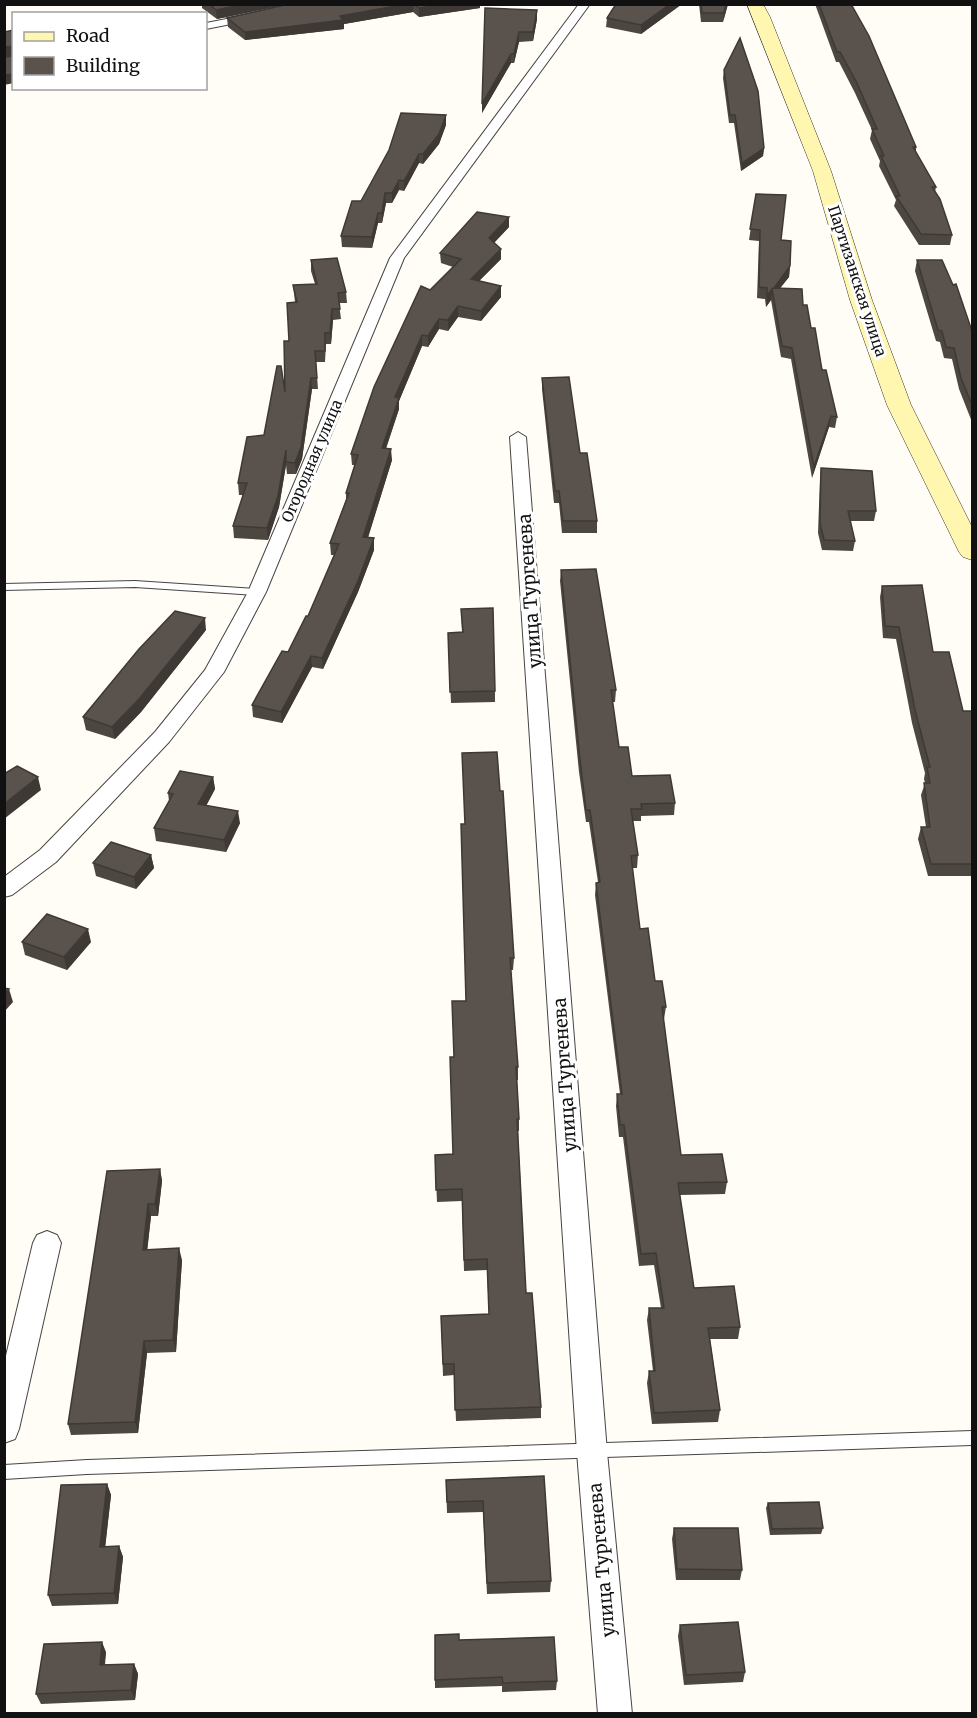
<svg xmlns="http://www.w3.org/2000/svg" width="977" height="1718" viewBox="0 0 977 1718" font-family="Merriweather,serif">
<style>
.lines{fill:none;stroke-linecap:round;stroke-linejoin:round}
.lane-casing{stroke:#444;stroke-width:2}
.street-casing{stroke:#444;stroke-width:2}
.secondary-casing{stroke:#333;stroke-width:1}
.lane{fill:#fff;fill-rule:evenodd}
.street{fill:#fff;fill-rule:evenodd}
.secondary{fill:#fff6b0;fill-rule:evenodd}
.wall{fill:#4d4742}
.shaded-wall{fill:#3f3936}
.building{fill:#5a524d;stroke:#3f3936;stroke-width:1.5}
.labels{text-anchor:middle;stroke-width:6;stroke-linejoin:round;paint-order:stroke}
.far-street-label{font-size:15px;fill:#111;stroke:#fff}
.street-label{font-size:18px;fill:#111;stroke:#fff}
</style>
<rect width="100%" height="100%" fill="#fffdf5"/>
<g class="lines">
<defs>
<g id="lane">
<polygon points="135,581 257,589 261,592 257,595 135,587 4,590 4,584"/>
<polygon points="972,1431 972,1445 87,1474 4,1479 4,1465 87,1460"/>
</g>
<g id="street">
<polygon points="579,4 590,4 404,258 266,592 224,672 169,742 56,862 12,895 4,897 4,877 40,850 155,732 205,670 248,592 390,258"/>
<polygon points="257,13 261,14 261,18 206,29 206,23"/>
<polygon points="518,432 526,437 607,1452 632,1714 598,1714 577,1452 510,437"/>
<polygon points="47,1231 57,1235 61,1243 19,1429 15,1439 4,1443 4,1364 33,1243 37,1235"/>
</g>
<polygon id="secondary" points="747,4 763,4 770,17 831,171 872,300 911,405 972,527 972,560 963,557 959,552 887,405 850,300 813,171"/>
</defs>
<use href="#lane" class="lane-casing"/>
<use href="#street" class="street-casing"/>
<use href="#secondary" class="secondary-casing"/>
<use href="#lane" class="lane"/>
<use href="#street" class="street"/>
<use href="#secondary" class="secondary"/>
</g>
<g class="wall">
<polygon points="202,4 288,4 217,19 202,8"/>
<polygon points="289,4 480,4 480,8 419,17 413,12 344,24 344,29 245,40 228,27 227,18"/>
<polygon points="682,4 641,34 606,27 607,18"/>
<polygon points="699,4 728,4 723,22 701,22"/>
<polygon points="815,4 851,4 916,147 916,151 936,187 935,192 952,235 950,245 919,245 894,206 896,200 879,166 880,161 870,139 872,130 855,93 839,62 836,62"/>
<polygon points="485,8 537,19 533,41 519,42 514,63 511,63 482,113"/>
<polygon points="724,70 764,148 763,156 741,171 734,123 729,123 723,78"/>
<polygon points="446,125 439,144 423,164 419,163 404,191 399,190 392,203 386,203 382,223 378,223 372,248 342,247 341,236 361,201"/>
<polygon points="756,194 781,240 790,266 789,277 780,288 803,305 837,417 835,428 829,427 812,478 791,359 781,357 771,300 766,307 765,299 757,298 759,241 749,240"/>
<polygon points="509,227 494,243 501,259 479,281 501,286 501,297 481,321 458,317 448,331 439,329 428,347 422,346 399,401 399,409 386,449 392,460 368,538 374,538 374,550 358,592 323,669 312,667 282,723 253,717 252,705 288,652 308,616 335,555 331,555 330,543 346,500 346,493 355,465 352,465 351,454 430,290 453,267 441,263 440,253"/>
<polygon points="311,260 346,292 347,303 339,303 341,319 333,320 331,344 326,344 325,362 316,362 318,389 312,389 302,459 296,474 287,474 286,465 279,507 268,540 234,538 233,526 243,495 239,495 238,483 264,435 285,392 289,341 295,302 293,285 315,284 311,271"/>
<polygon points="917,260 972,331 972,422 959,389 952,359 944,358 940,342 936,341 915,271"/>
<polygon points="542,378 580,453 597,521 597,533 562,533 559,503 554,503 542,389"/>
<polygon points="821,468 876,511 874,521 850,521 855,541 853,551 822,550 818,533 820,478"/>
<polygon points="561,570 616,690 615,702 612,702 619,747 632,776 675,803 674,815 641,816 641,821 633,821 638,855 637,868 632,868 640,929 655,981 666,1007 664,1019 663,1019 681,1155 727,1182 725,1194 680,1195 694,1288 740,1327 738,1339 710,1339 720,1410 718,1422 652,1424 647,1383 649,1371 653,1371 647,1320 649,1308 661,1308 654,1265 639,1266 623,1137 619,1137 616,1106 617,1094 620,1094 595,895 596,883 598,882 589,822 586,822 579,772 560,581"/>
<polygon points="882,586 933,652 963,711 972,711 972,876 928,876 918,839 921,827 926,827 921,795 925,783 924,779 925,773 912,723 896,639 883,638 880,597"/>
<polygon points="461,609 495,691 495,702 451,703 448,633 462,632"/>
<polygon points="206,630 141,712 115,739 86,730 83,717"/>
<polygon points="213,777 215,789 206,806 240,823 226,852 156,841 154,828 169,801 168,793"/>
<polygon points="500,791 514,958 513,970 511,970 518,1067 518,1080 517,1080 519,1119 519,1131 518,1131 526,1293 541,1407 541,1418 456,1421 454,1375 443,1376 441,1316 489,1314 487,1270 464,1271 462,1201 437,1202 435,1155 453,1154 454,1057 466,1001 465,824"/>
<polygon points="151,855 154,868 136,889 96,876 93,863"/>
<polygon points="22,942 91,942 67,970 25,955"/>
<polygon points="160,1169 162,1181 158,1216 151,1216 147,1250 182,1260 176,1352 147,1353 138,1433 71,1435 68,1424"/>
<polygon points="544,1476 551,1581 550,1592 487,1594 483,1512 447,1513 446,1480"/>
<polygon points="107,1484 111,1495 105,1547 119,1546 123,1557 118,1604 52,1606 48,1595"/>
<polygon points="768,1503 823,1528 821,1534 770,1535 766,1508"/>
<polygon points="674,1528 742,1570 740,1580 676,1580 672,1539"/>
<polygon points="680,1625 745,1672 743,1682 684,1685 678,1636"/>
<polygon points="459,1640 557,1681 556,1690 502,1692 502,1686 435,1688 435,1680"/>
<polygon points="106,1652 105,1665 134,1664 138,1674 135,1700 41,1704 36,1694"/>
</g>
<g class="shaded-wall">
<polygon points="245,4 288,4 217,19 216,10"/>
<polygon points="407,4 413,4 413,12 344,24 344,29 245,40 245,32"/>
<polygon points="445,4 480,4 480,8 419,17 419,8"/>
<polygon points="670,4 682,4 641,34 641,25"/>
<polygon points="726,4 728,4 723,22 724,13"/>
<polygon points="537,10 537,19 533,41 533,32"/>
<polygon points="519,32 519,42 514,63 514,54"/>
<polygon points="14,46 14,56 4,56 4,47"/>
<polygon points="511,54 511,63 482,113 482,104"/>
<polygon points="14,74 14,83 4,85 4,75"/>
<polygon points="446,115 446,125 439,144 423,164 423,154"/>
<polygon points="764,148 763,156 741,171 742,163"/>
<polygon points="419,154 419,163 404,191 404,181"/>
<polygon points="399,180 399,190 392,203 392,193"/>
<polygon points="385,193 386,203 382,223 382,213"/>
<polygon points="378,213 378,223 372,248 372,237"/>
<polygon points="509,217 509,227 489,248 489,238"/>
<polygon points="501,249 501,259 471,289 471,279"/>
<polygon points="790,266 789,277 774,296 774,288"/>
<polygon points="501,286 501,297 481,321 481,311"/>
<polygon points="772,289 771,300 766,307 767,296"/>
<polygon points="458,306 458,317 448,331 448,320"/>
<polygon points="332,309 333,320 331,344 330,333"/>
<polygon points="439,319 439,329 428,347 428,336"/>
<polygon points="422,335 422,346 399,401 399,409 382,459 382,448 395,397"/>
<polygon points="311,378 312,389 302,459 296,474 295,463"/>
<polygon points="831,416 829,427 812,478 814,467"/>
<polygon points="391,449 392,460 364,549 363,537"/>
<polygon points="286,450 286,465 279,507 268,540 267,528"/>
<polygon points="374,538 374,550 358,592 323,669 322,658"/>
<polygon points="205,618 206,630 141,712 115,739 112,727"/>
<polygon points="311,656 312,667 282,723 281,712"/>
<polygon points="38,777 41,790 4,819 4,804"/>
<polygon points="213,777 215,789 200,817 198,804"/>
<polygon points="238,811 240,823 226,852 224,840"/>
<polygon points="151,855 154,868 136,889 134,877"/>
<polygon points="88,929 91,942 67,970 64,957"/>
<polygon points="9,989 13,1002 4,1012 4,995"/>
<polygon points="160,1169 162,1181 158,1216 155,1204"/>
<polygon points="148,1204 151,1216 146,1262 143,1250"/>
<polygon points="179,1248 182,1260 176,1352 173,1340"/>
<polygon points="144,1341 147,1353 138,1433 135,1422"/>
<polygon points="107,1484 111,1495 104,1558 100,1547"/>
<polygon points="119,1546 123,1557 118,1604 114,1593"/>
<polygon points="102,1642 106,1652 103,1675 100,1665"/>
<polygon points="134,1664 138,1674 135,1700 131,1690"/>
</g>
<g class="building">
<polygon points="209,4 245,4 216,10"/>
<polygon points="289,4 407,4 340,16 343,20 245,32 227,18"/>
<polygon points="414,4 445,4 419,8"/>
<polygon points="616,4 670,4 641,25 607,18"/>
<polygon points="701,4 726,4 724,13 702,13"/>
<polygon points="819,4 851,4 869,36 916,147 913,147 936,187 932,187 940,199 952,235 921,234 896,196 900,196 881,156 884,156 872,129 877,129 857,83 840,52 837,52"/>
<polygon points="485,8 537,10 533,32 519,32 514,54 511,54 482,104"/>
<polygon points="14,30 14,46 4,47 4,32"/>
<polygon points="740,38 758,91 764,148 742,163 735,115 730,115 724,70"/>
<polygon points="14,56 14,74 4,75 4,57"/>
<polygon points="401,113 446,115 439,134 423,154 419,154 404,181 399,180 392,193 385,193 382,213 378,213 372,237 341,236 352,201 361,201 389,150"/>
<polygon points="756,194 786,195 781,240 791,241 790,266 774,288 802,289 803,305 807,305 811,328 815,328 822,370 826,370 837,417 831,416 814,467 792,348 782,346 772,289 767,296 767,288 759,287 760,230 750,229"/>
<polygon points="477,212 509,217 489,238 501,249 471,279 501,286 481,311 458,306 448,320 439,319 428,336 422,335 395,397 399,398 382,448 391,449 363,537 374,538 358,581 322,658 311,656 281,712 252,705 282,651 288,652 306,616 308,616 339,544 330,543 349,493 346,493 358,455 351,454 374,387 421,286 430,290 461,259 440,253"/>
<polygon points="337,258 346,292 338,293 340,309 332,309 330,333 325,333 325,351 315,351 317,378 311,378 301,447 295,463 286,462 286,450 278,496 267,528 233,526 247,483 238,483 247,437 264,435 277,366 281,366 285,392 284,341 289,341 287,303 297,302 293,285 317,284 311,260"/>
<polygon points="917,260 942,260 953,285 956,284 972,331 972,405 961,378 954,348 946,347 942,331 938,330"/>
<polygon points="569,377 580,453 587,453 597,521 563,521 559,491 555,491 542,378"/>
<polygon points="821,468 872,471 876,511 848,511 855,541 824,540 820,523"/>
<polygon points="596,569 616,690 611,690 619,747 628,747 632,776 670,775 675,803 641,804 642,809 631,809 638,855 631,856 640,929 648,928 655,981 662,981 666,1007 662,1007 681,1155 722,1154 727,1182 678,1183 694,1288 734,1286 740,1327 708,1328 720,1410 654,1413 649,1371 655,1371 649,1308 664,1308 656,1253 641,1254 624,1125 620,1125 617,1094 622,1094 596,883 600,882 590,810 586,810 580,760 561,570"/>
<polygon points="922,585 933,652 949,652 963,711 972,711 972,864 931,864 921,827 930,827 924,783 930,783 927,767 930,767 915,710 899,627 885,626 882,586"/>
<polygon points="493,608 495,691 450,692 448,633 463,632 461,609"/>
<polygon points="175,611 205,618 139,699 112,727 83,717 139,649"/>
<polygon points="497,752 500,791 503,791 514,958 510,958 518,1067 516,1067 519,1119 517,1119 526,1293 532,1293 541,1407 455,1410 454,1364 443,1364 441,1316 489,1314 487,1259 464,1260 462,1189 436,1190 435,1155 453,1154 450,1057 454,1057 452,1001 466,1001 461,824 465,824 462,753"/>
<polygon points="17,766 38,777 4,804 4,774"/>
<polygon points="180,771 213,777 198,804 238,811 224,840 154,828 173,794 168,793"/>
<polygon points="111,842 151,855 134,877 93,863"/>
<polygon points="47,914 88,929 64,957 22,942"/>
<polygon points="4,988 9,989 4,995"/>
<polygon points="160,1169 155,1204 148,1204 143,1250 179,1248 173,1340 144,1341 135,1422 68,1424 107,1171"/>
<polygon points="544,1476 551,1581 487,1583 483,1501 447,1502 446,1480"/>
<polygon points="107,1484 100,1547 119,1546 114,1593 48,1595 61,1485"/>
<polygon points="819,1502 823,1528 772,1529 768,1503"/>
<polygon points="674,1528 738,1528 742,1570 677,1569"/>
<polygon points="738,1622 745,1672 686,1675 680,1625"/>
<polygon points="459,1634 459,1640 554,1637 557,1681 503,1683 502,1677 435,1680 435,1635"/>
<polygon points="102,1642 100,1665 134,1664 131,1690 36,1694 44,1644"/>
</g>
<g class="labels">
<g class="far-street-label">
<text transform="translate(857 281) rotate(72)" y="5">Партизанская улица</text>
<text transform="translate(312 461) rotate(-67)" y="5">Огородная улица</text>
</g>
<g class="street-label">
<text transform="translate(530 591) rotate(-94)" y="6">улица Тургенева</text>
<text transform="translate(565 1075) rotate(-94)" y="6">улица Тургенева</text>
<text transform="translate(602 1560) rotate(-95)" y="6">улица Тургенева</text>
</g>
</g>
<rect width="977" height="1718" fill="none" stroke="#111111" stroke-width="12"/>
<rect x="12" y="12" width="195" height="78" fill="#ffffff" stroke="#a0a0a0" stroke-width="1.5"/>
<rect x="24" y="32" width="30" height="9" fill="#fff6b0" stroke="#a0a0a0" stroke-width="1.5"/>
<text x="66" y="42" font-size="18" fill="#111111">Road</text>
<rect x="24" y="57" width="30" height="18" fill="#5a524d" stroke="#a0a0a0" stroke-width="1.5"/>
<text x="66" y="72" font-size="18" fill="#111111">Building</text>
</svg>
